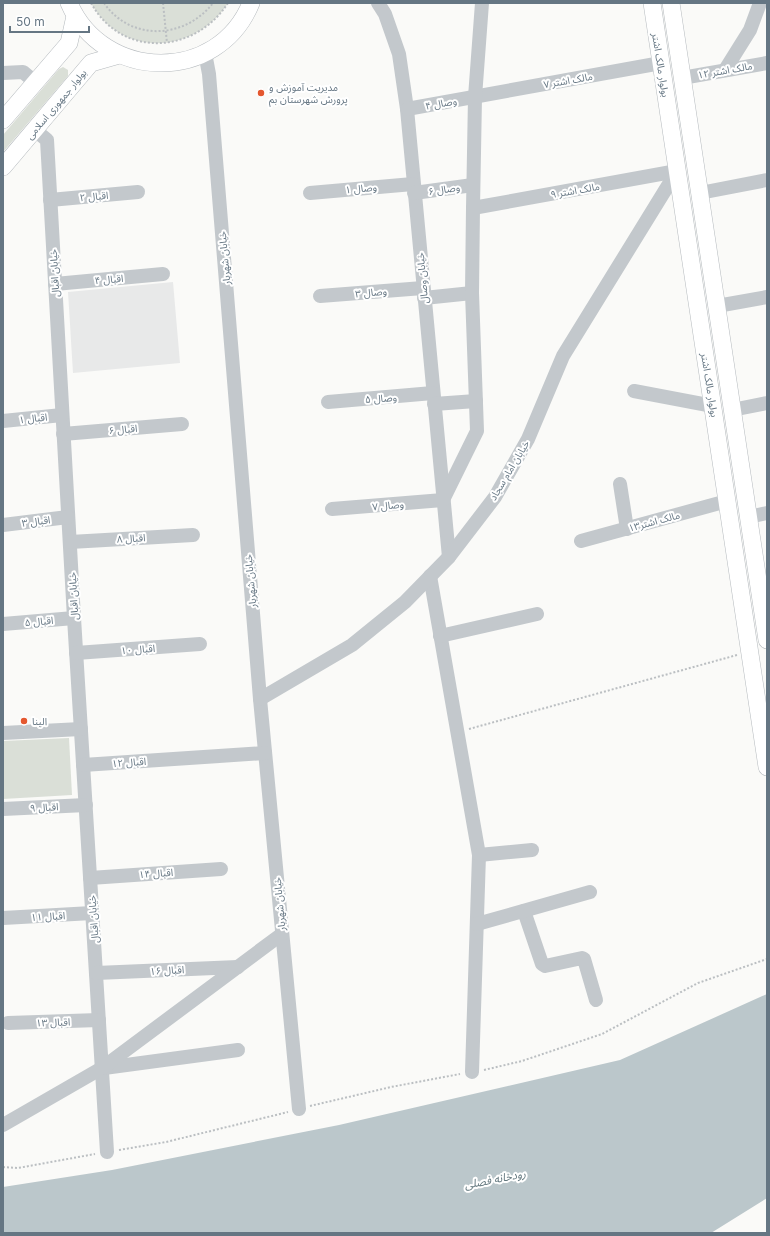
<svg xmlns="http://www.w3.org/2000/svg" width="770" height="1236" viewBox="0 0 770 1236" font-family="Inter,'Noto Sans Arabic',sans-serif">
<style>
.built{fill:#e8e9e9}
.green{fill:#dadfd7}
.water{fill:#bbc7cb}
.lines{fill:none;stroke-linecap:round;stroke-linejoin:round}
.major-casing{stroke:#b5babe;stroke-width:18}
.path{stroke:#bbbfc2;stroke-width:2;stroke-dasharray:2 2;stroke-linecap:butt}
.minor{stroke:#c3c8cc;stroke-width:14}
.major{stroke:#fff;stroke-width:17}
.poi-dot{fill:#e4572e;stroke:#fff;stroke-width:1.5}
.labels{text-anchor:middle;stroke-width:4;stroke-linejoin:round;paint-order:stroke}
.street-label{font-size:10px;fill:#657683;stroke:#fff}
.poi-label{font-size:10px;fill:#657683;stroke:#fff;text-anchor:start}
.water-label{font-size:11px;font-style:italic;fill:#60757c;stroke:#fff}
</style>
<rect width="100%" height="100%" fill="#fafaf8"/>
<polygon class="built" points="173,282 180,363 73,373 68,292"/>
<g class="green">
<path d="M91,3H228C195,54 122,59 91,3Z"/>
<polygon points="63,67 68,70 68,76 3,152 3,135 59,69"/>
<polygon points="69,738 72,795 3,799 3,741"/>
</g>
<polygon class="water" points="767,994 767,1198 711,1233 3,1233 3,1187 112,1170 339,1125 620,1060"/>
<g class="lines">
<defs>
<g id="major">
<path d="M69,3C103,82 218,84 251,3"/>
<polyline points="652,3 767,767"/>
<polyline points="671,3 767,640"/>
<polyline points="3,120 69,43 75,16"/>
<polyline points="3,167 91,63 119,55"/>
</g>
</defs>
<use href="#major" class="major-casing"/>
<g class="path">
<path d="M91,3C122,59 195,54 228,3"/>
<path d="M104,3C131,42 185,39 213,3"/>
<polyline points="163,3 167,43"/>
<polyline points="469,729 737,655"/>
<polyline points="484,1070 522,1061 602,1034 698,983 767,959"/>
<polyline points="310,1106 391,1087 460,1074"/>
<polyline points="119,1150 166,1142 288,1112"/>
<polyline points="3,1167 18,1168 95,1154"/>
</g>
<g class="minor">
<polyline points="378,3 385,14 399,54 407,109 449,557"/>
<polyline points="205,53 209,74 260,699 299,1109"/>
<polyline points="725,70 750,30 760,3"/>
<polyline points="3,73 23,72 35,82"/>
<polyline points="682,78 767,63"/>
<polyline points="407,109 661,63"/>
<polyline points="35,130 47,140 74,618 107,1152"/>
<polyline points="310,193 413,184"/>
<polyline points="414,193 473,185"/>
<polyline points="700,193 767,180"/>
<polyline points="50,200 138,192"/>
<polyline points="473,208 677,171"/>
<polyline points="55,284 163,274"/>
<polyline points="320,296 423,288"/>
<polyline points="424,298 472,293"/>
<polyline points="717,306 767,297"/>
<polyline points="634,391 713,406"/>
<polyline points="328,402 433,393"/>
<polyline points="434,404 476,401"/>
<polyline points="732,410 767,403"/>
<polyline points="3,421 62,415"/>
<polyline points="63,434 182,424"/>
<polyline points="620,484 627,529"/>
<polyline points="332,509 443,500 477,431 472,293 473,208 475,97 482,3"/>
<polyline points="749,517 767,513"/>
<polyline points="3,525 68,517"/>
<polyline points="581,541 727,501"/>
<polyline points="70,542 193,535"/>
<polyline points="430,576 479,855 472,1072"/>
<polyline points="3,624 74,618"/>
<polyline points="440,636 537,614"/>
<polyline points="76,653 200,644"/>
<polyline points="260,699 352,645 405,602 449,557 495,497 528,439 563,356 677,171"/>
<polyline points="3,733 81,729"/>
<polyline points="83,765 265,753"/>
<polyline points="3,809 86,805"/>
<polyline points="479,855 532,850"/>
<polyline points="90,878 221,869"/>
<polyline points="524,911 542,964 545,966 582,958 584,959 596,1000"/>
<polyline points="3,918 92,913"/>
<polyline points="477,924 590,892"/>
<polyline points="96,973 238,967"/>
<polyline points="8,1023 99,1020"/>
<polyline points="104,1068 238,1050"/>
<polyline points="3,1125 102,1068 282,934"/>
</g>
<use href="#major" class="major"/>
</g>
<g class="poi-dot">
<circle cx="261" cy="93" r="4"/>
<circle cx="24" cy="721" r="4"/>
</g>
<g class="labels">
<g class="street-label">
<text transform="translate(661 65) rotate(81)" y="4">بولوار مالک اشتر</text>
<text transform="translate(725 70) rotate(-10)" y="4">مالک اشتر ۱۲</text>
<text transform="translate(568 80) rotate(-10)" y="4">مالک اشتر ۷</text>
<text transform="translate(441 103) rotate(-10)" y="4">وصال ۴</text>
<text transform="translate(56 104) rotate(-50)" y="4">بولوار جمهوری اسلامی</text>
<text transform="translate(361 188) rotate(-5)" y="4">وصال ۱</text>
<text transform="translate(444 189) rotate(-8)" y="4">وصال ۶</text>
<text transform="translate(575 190) rotate(-10)" y="4">مالک اشتر ۹</text>
<text transform="translate(94 196) rotate(-5)" y="4">اقبال ۲</text>
<text transform="translate(224 258) rotate(-95)" y="4">خیابان شهریار</text>
<text transform="translate(54 273) rotate(-93)" y="4">خیابان اقبال</text>
<text transform="translate(422 278) rotate(-95)" y="4">خیابان وصال</text>
<text transform="translate(109 279) rotate(-5)" y="4">اقبال ۴</text>
<text transform="translate(371 292) rotate(-5)" y="4">وصال ۳</text>
<text transform="translate(710 385) rotate(81)" y="4">بولوار مالک اشتر</text>
<text transform="translate(381 398) rotate(-4)" y="4">وصال ۵</text>
<text transform="translate(33 418) rotate(-6)" y="4">اقبال ۱</text>
<text transform="translate(123 429) rotate(-5)" y="4">اقبال ۶</text>
<text transform="translate(509 470) rotate(-59)" y="4">خیابان امام سجاد</text>
<text transform="translate(388 505) rotate(-5)" y="4">وصال ۷</text>
<text transform="translate(36 521) rotate(-7)" y="4">اقبال ۳</text>
<text transform="translate(654 521) rotate(-15)" y="4">مالک اشتر۱۳</text>
<text transform="translate(131 538) rotate(-3)" y="4">اقبال ۸</text>
<text transform="translate(250 581) rotate(-95)" y="4">خیابان شهریار</text>
<text transform="translate(73 596) rotate(-93)" y="4">خیابان اقبال</text>
<text transform="translate(39 621) rotate(-5)" y="4">اقبال ۵</text>
<text transform="translate(138 649) rotate(-4)" y="4">اقبال ۱۰</text>
<text transform="translate(129 762) rotate(-4)" y="4">اقبال ۱۲</text>
<text transform="translate(44 807) rotate(-3)" y="4">اقبال ۹</text>
<text transform="translate(156 873) rotate(-4)" y="4">اقبال ۱۴</text>
<text transform="translate(279 904) rotate(-95)" y="4">خیابان شهریار</text>
<text transform="translate(48 916) rotate(-3)" y="4">اقبال ۱۱</text>
<text transform="translate(93 919) rotate(-94)" y="4">خیابان اقبال</text>
<text transform="translate(167 970) rotate(-3)" y="4">اقبال ۱۶</text>
<text transform="translate(53 1022) rotate(-2)" y="4">اقبال ۱۳</text>
</g>
<g class="poi-label">
<text x="269" y="91">مدیریت آموزش و<tspan x="269" dy="12">پرورش شهرستان بم</tspan></text>
<text x="32" y="725">الینا</text>
</g>
<g class="water-label">
<text transform="translate(495 1179) rotate(-11)" y="4">رودخانه فصلی</text>
</g>
</g>
<rect width="770" height="1236" fill="none" stroke="#657683" stroke-width="8"/>
<path d="M10 26v6h79v-6" fill="none" stroke="#657683" stroke-width="2"/>
<text x="16" y="26" font-size="12" fill="#657683" stroke="#ffffff" stroke-width="3" paint-order="stroke">50 m</text>
</svg>
